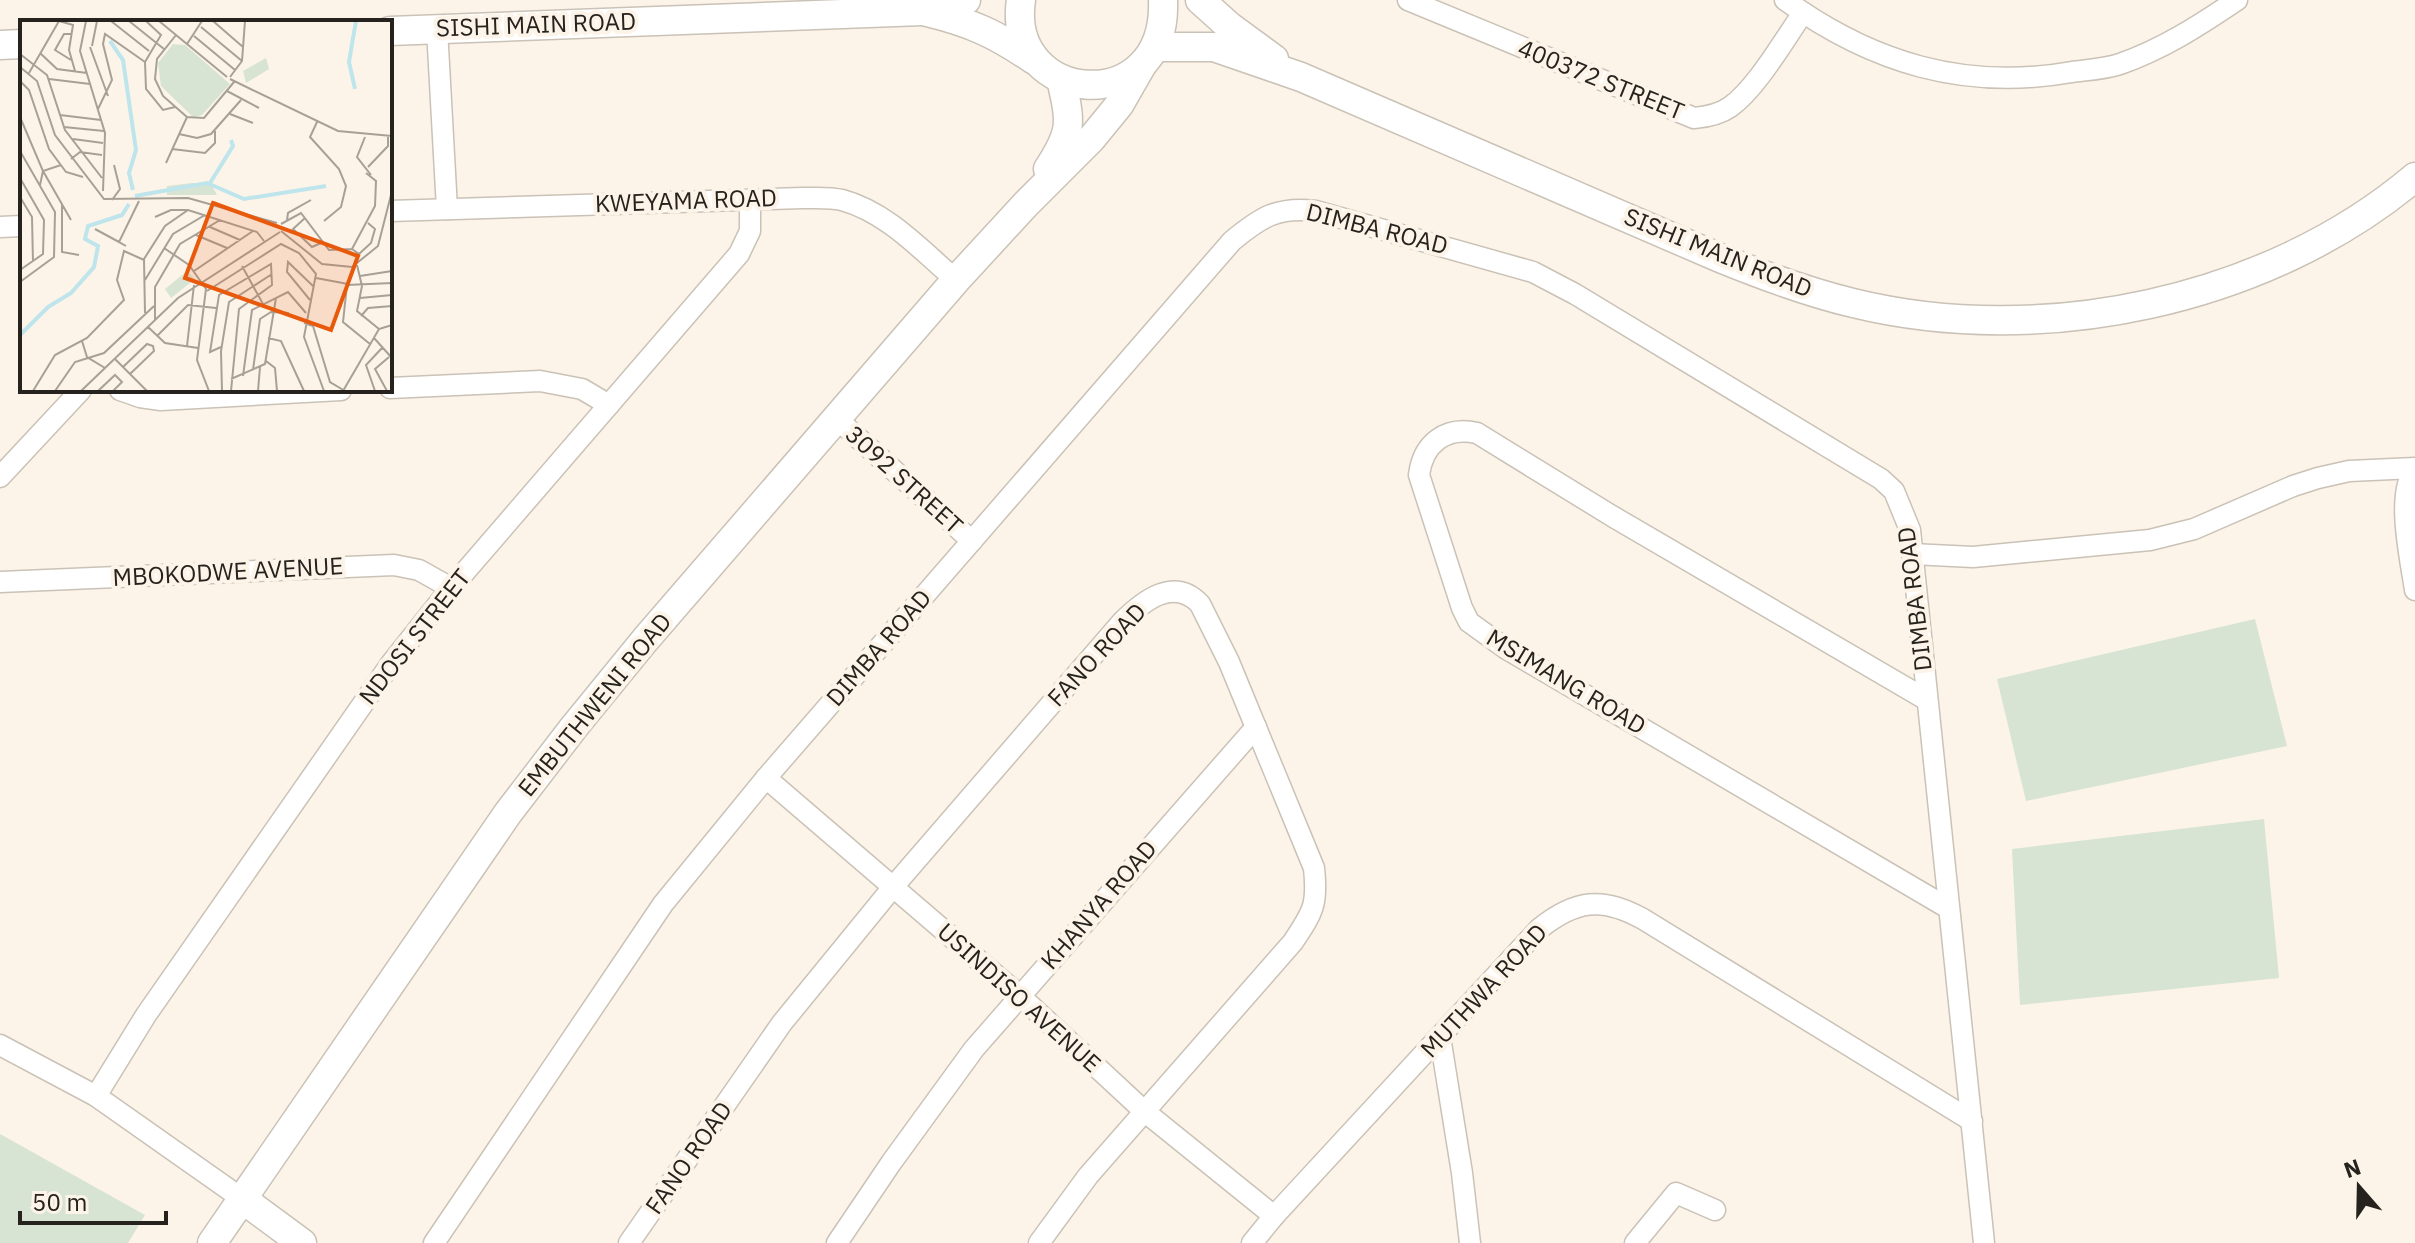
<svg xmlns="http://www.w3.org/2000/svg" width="2415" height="1243" viewBox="0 0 2415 1243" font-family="'IBM Plex Sans',sans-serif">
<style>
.green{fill:#d7e4d3}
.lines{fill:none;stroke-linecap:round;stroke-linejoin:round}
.street-casing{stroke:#cac2b6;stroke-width:23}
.secondary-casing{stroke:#cac2b6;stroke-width:31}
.street{stroke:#fff;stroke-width:20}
.secondary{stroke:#fff;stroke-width:28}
.labels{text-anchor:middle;stroke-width:8;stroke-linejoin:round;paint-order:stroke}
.street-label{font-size:24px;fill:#26231e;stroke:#fcf4e8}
.inset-river{fill:none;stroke:#bee4ec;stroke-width:4}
.inset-road{fill:none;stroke:#a6a097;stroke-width:2}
.view{fill:#e8590c;fill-opacity:0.15;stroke:#e8590c;stroke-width:4}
.inset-edge{fill:none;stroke:#26231e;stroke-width:4}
</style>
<rect width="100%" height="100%" fill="#fcf4e8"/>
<g class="green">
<polygon points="2255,619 2287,746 2026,801 1997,679"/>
<polygon points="2264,819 2279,978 2020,1005 2012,849"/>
<polygon points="0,1134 145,1215 128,1243 0,1243"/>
</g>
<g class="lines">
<defs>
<g id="street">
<path d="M1408,0L1694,118C1706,117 1720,114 1730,107C1756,89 1784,40 1803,13"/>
<path d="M1785,0C1872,63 1965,91 2072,72C2087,70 2105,69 2120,64C2163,49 2200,25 2237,0"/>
<polyline points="437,29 447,209"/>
<path d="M390,211L803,198C816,198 830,197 842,200C887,212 922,251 956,280"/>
<polyline points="0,227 22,226"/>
<polyline points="390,388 540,381 582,389 609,405"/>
<polyline points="120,390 140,397 161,400 341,390"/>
<polyline points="837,419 972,541"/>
<path d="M2415,470C2395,492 2411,562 2415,590"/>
<polyline points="0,477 81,390"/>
<polyline points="1912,554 1973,557 2150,540 2194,529 2293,486 2318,478 2349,471 2415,468"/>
<polyline points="0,582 394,565 419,570 451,588"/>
<path d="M1927,700L1612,516L1477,433C1446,426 1423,443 1419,475L1462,608L1469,622L1505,648L1948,908"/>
<polyline points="766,778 1019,995 1144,1111 1274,1216"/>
<polyline points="1440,1037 1462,1173 1470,1243"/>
<polyline points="0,1045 96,1096 241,1198"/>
<polyline points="96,1096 146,1015 390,665 451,588 739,254 750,231 750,200"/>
<path d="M434,1243L663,904L766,778L1232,241C1261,217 1278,206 1316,211L1533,272L1575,294L1881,479L1894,491L1910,530L1984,1243"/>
<path d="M629,1243L782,1023L893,887L1122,622C1143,601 1174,576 1200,604L1229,662L1314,868C1318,905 1313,912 1293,942L1088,1176L1039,1243"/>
<polyline points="837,1243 891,1163 974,1049 1256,727"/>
<path d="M1252,1243L1274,1216L1539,929C1575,900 1602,896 1643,919L1972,1121"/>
<polyline points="1635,1243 1676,1193 1715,1210"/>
</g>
<g id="secondary">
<path d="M1021,0C1005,105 1168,121 1163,0"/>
<polyline points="1200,0 1229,26 1274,59"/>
<path d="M927,12C972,23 996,34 1034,60"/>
<polyline points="390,31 922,11 966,0"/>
<polyline points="0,45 22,44"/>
<path d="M1156,47H1214L1301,77L1720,258C1764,276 1807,292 1853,303C2041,349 2267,302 2415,177"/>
<path d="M1048,169C1073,131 1071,123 1061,79"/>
<polyline points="241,1198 302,1243"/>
<polyline points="212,1243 508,813 574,727 645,640 956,280 1026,204 1092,138 1119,105 1142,65"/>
</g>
</defs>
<use href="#street" class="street-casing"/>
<use href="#secondary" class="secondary-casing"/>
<use href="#street" class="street"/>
<use href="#secondary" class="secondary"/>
</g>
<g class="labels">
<g class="street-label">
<text transform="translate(536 25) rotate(-2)" y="8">SISHI MAIN ROAD</text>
<text transform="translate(1601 80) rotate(22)" y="8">400372 STREET</text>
<text transform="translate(686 201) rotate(-2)" y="8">KWEYAMA ROAD</text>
<text transform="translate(1377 229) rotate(14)" y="8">DIMBA ROAD</text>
<text transform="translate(1718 253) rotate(22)" y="8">SISHI MAIN ROAD</text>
<text transform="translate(904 480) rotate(42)" y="8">3092 STREET</text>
<text transform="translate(228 572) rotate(-3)" y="8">MBOKODWE AVENUE</text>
<text transform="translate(1915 599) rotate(-97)" y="8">DIMBA ROAD</text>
<text transform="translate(415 637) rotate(-52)" y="8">NDOSI STREET</text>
<text transform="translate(879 648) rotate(-49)" y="8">DIMBA ROAD</text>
<text transform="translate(1097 655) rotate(-47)" y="8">FANO ROAD</text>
<text transform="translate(1566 682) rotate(31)" y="8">MSIMANG ROAD</text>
<text transform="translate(595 705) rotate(-51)" y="8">EMBUTHWENI ROAD</text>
<text transform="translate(1099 905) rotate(-49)" y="8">KHANYA ROAD</text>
<text transform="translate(1484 991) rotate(-47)" y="8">MUTHWA ROAD</text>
<text transform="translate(1019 998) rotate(42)" y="8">USINDISO AVENUE</text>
<text transform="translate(689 1158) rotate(-55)" y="8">FANO ROAD</text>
</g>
</g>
<g transform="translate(20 20)">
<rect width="372" height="372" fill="#fcf4e8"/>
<path d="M153,24L165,25L210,64L182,95L173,97L141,66L138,43ZM246,38L249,49L226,63L223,51ZM172,163L191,164L197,175H147V166ZM167,251L175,259L151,278L145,269Z" fill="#d7e4d3"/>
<path class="inset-river" d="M90,21L103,40L116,130L109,153L113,170M335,69L329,42L336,1M190,163L213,126L211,120M115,176L187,163L224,179L306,166M0,315L28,287L51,273L74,247L78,226L65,219L68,206L102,195L109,184"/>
<path class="inset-road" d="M39,1L53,5L49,30L55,51M66,1L60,31L85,113L83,171M91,1L129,31M109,1L144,29M126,1L141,15L125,42L126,69L143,90L155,87M139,1L207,57M193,1L223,27M181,7L222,41M156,15L137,39L135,59L143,76L167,97L184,98L214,62M174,16L215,50M167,24L182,1M72,26L77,1M70,27L88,76M20,33L37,49L67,53M0,34L27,55L45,110L82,158M51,40L35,30L44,14H52M0,47L17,61L35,115L84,179L168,178L257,203M9,53L39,1M210,57L222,41L225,1M29,59L70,64M210,59L318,111L372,116M0,61L9,70L29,129L46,152L63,157M207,71L239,88M78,89L92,60L83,24L85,14L125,42M210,94L233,103M40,95L81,100M0,97L23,151L20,165M297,102L290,117L319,149L326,166L321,187L304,201M44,107L84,111M159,114L177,118L191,114L221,80M345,117L337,137L351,155M53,119L83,123M152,129L185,133L195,123V111M0,131L35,192L34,237L0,262M51,139L60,132L82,135M146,143L167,97M41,145L23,151L51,200M348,147L368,126V117M0,158L24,200L23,234L0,250M0,177L12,197L13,242M92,180L100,169L94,145M42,184V232L59,235M135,197L151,190H168L237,212L244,221M285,198L273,209L292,227L301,223M267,200L268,193L291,180M261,204L281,193L309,230L332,229L355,186L356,161L346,153M190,207L220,220M75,209L99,222M261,211L302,244L332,247L358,226L372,171M176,215L207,228M106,226L99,222L119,181M144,228L169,245L186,269L177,340L189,371M332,229L339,234L351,223L355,209L348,203M337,245L342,266L337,291L359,309M222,246L243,284M174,251L233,211M340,256L372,251M296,258L328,264M125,260L153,214L185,195M187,271L261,224L279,233L296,254L284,317L304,371M340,278L372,275M290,280L267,252L268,242L293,266M125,293L124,239L145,206L168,190M341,296L348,288L372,286M135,300V267L160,224L200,200M284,303L293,306L310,362L325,371M128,307L145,323L178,328M137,316L168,285L196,288M248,318L261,321L284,371M354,318L372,338M62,321L67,337L85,348M350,324L323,302L327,265L372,263M167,326L174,265M201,327L190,332L199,275L251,244L252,265L219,289L211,371M95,339L127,371M246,341L255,348L257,371M103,347L127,324L133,326L134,331L110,354M233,350L240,299L251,292L269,293M223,356L232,290L268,272L286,293M211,359L245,344L256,278M13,371L35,335L67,318L104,280L97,260L104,231L124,240M35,371L55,342L84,333L134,286M61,371L158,278L260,212M78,371L95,355L102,362L93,371M202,371L201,331L209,282L252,254M238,371L240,347M323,371L359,309L372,305M355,371L346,345L362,328M367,371L355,349L369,337"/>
<path class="view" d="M193,183L338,236L311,310L165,258Z"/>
<rect width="372" height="372" class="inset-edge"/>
</g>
<g transform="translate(2359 1187) rotate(340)" stroke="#fcf4e8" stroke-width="6" paint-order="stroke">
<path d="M0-6L14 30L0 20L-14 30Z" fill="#26231e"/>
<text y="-12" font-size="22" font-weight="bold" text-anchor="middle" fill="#26231e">N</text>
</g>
<path d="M20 1211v12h146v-12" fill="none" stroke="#26231e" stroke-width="4"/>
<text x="32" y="1211" font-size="24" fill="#26231e" stroke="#fcf4e8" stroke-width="6" paint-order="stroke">50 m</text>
</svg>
